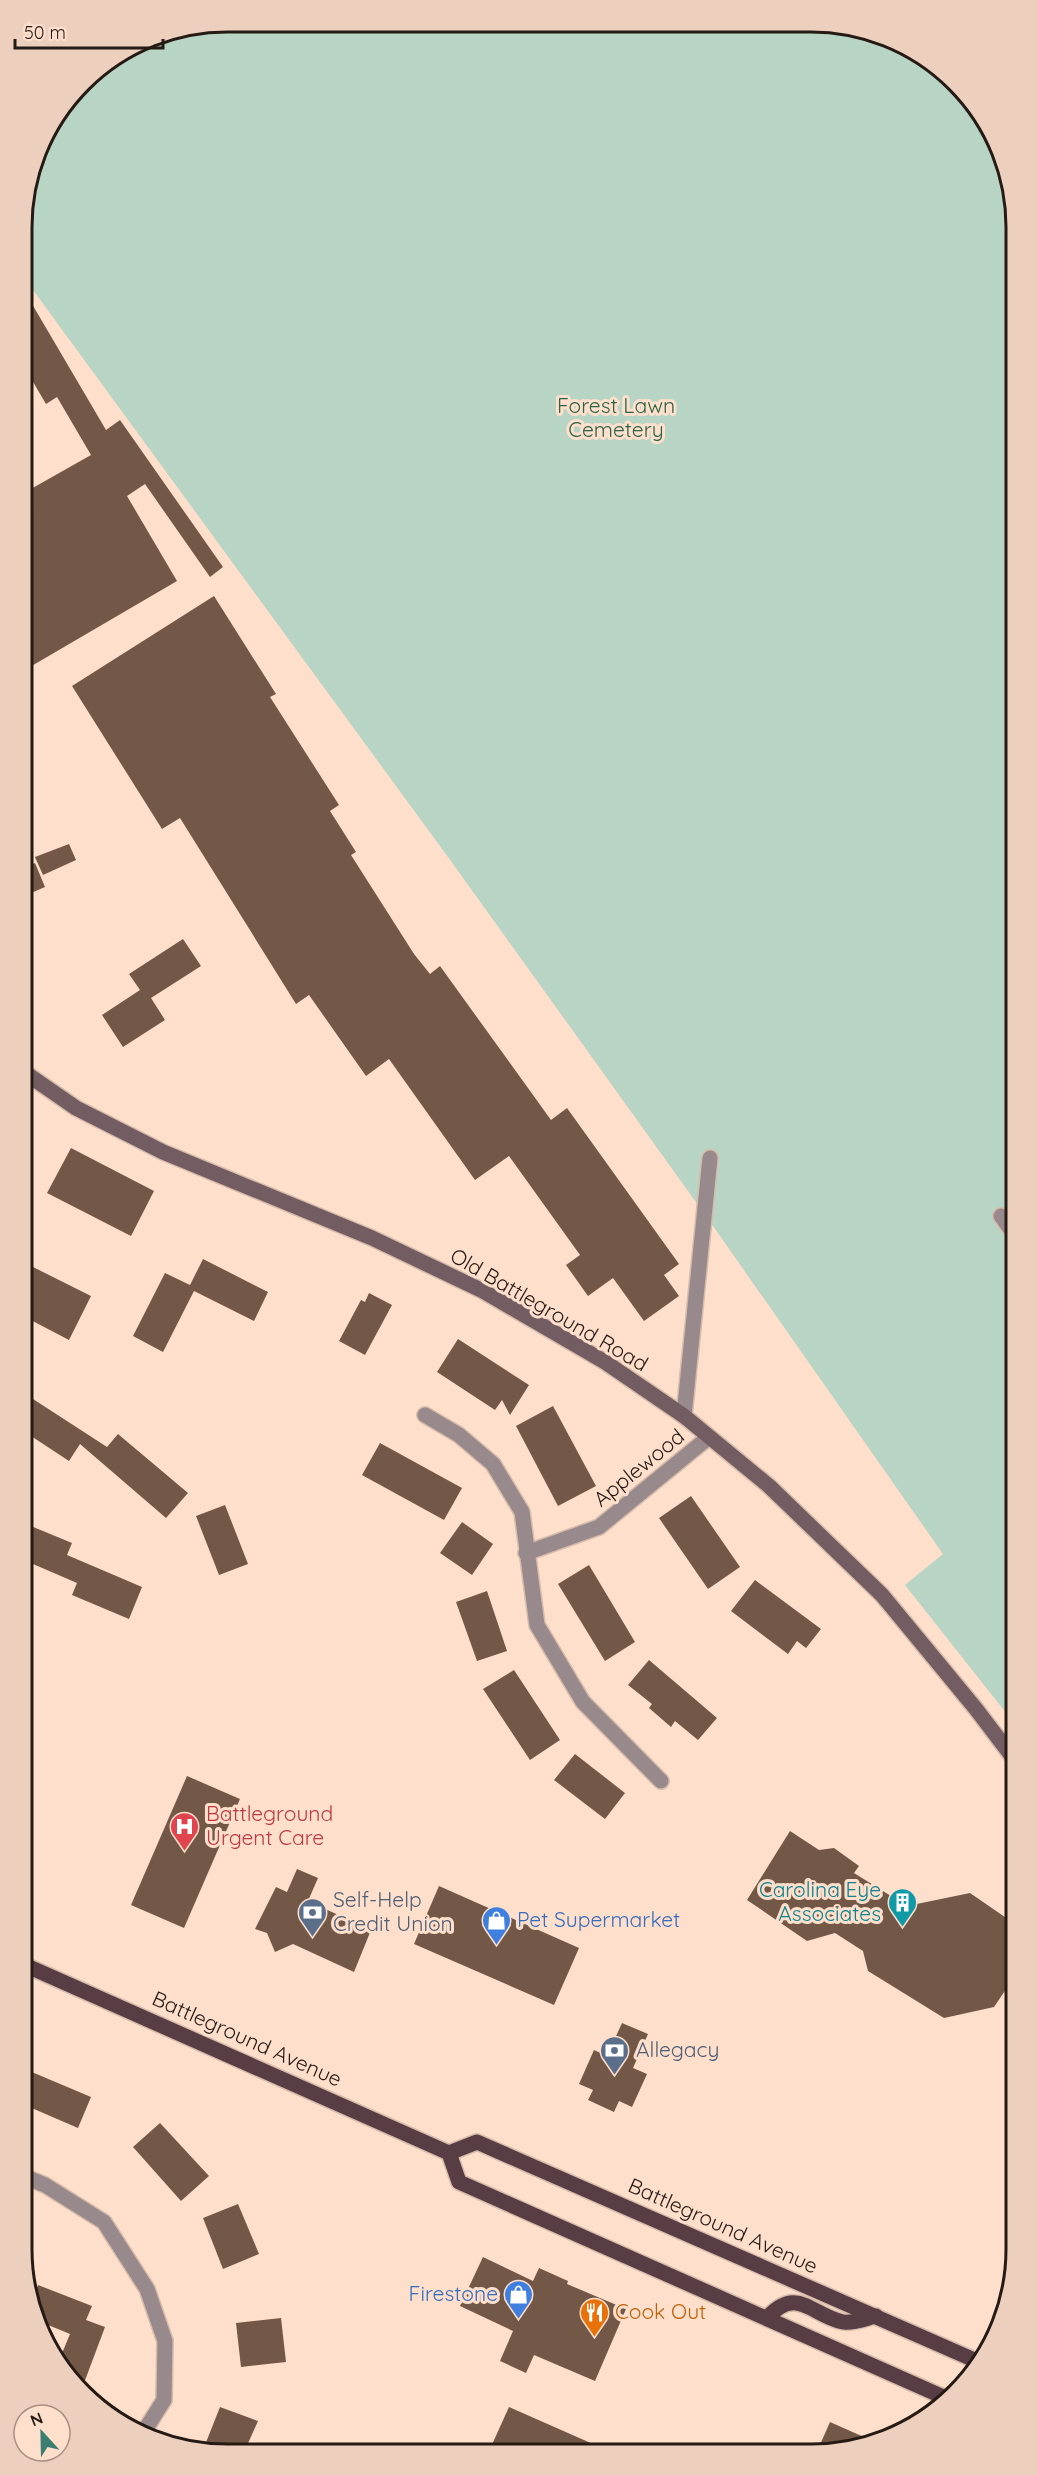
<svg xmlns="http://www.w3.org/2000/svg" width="1037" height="2475" viewBox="0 0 1037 2475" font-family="Quicksand,sans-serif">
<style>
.green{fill:#b7d4c4}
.building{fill:#735747}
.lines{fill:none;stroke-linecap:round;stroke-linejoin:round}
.street-casing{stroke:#d7bcab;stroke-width:18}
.secondary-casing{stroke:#d7bcab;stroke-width:18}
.primary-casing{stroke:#d7bcab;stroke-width:18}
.street{stroke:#98898c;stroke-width:15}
.secondary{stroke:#735d62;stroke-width:15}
.primary{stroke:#583e44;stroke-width:15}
.labels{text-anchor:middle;stroke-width:6;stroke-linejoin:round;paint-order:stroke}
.park-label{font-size:21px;fill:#296348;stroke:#fedfcc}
.street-label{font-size:21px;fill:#251a14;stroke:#fedfcc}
.health-label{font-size:21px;fill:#be3a42;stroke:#fedfcc;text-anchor:start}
.culture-label{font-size:21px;fill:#0d838f;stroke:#fedfcc;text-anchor:end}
.service-label{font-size:21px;fill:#4e5e75;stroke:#fedfcc;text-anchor:start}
.shop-label{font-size:21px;fill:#366cbe;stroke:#fedfcc;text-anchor:start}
.food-label{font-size:21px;fill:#c56008;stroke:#fedfcc;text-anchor:start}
.rim{fill:none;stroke:#251a14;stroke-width:3}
</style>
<rect width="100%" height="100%" fill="#fedfcc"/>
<polygon class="green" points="226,21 850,25 902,42 956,81 1009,174 1014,1723 905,1585 943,1554 706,1216 448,857 22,275 21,213 42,135 91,72 148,36"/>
<g class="building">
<polygon points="22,287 106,430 120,420 223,567 210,577 145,484 127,496 177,581 23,671 22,494 91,455 57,397 46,404 22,363"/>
<polygon points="214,596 276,694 270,697 339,805 330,811 356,852 351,855 414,954 430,974 440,966 551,1120 567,1108 679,1264 664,1275 679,1296 644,1321 613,1278 588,1296 566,1265 580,1255 509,1156 475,1180 389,1059 366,1076 309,995 296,1004 180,818 162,829 72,686"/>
<polygon points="69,844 76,860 43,875 35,857"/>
<polygon points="35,863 45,887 24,896 23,868"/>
<polygon points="183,939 201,966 151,998 165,1020 123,1047 102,1015 140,990 129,974"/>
<polygon points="71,1148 154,1191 131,1236 47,1193"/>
<polygon points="203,1259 268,1292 254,1321 194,1291 163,1352 133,1336 165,1273 190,1285"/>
<polygon points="25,1263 91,1296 69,1340 25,1317"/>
<polygon points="369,1293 392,1305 365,1355 339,1341 361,1300 365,1302"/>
<polygon points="458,1339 529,1385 510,1415 502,1400 495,1410 437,1372"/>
<polygon points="33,1399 107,1447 118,1434 188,1493 166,1518 80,1444 69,1461 25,1432 25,1411"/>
<polygon points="553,1406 596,1486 558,1506 516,1426"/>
<polygon points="380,1443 462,1488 444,1520 362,1475"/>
<polygon points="691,1496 740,1567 708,1589 659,1518"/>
<polygon points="225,1505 248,1564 219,1575 196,1516"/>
<polygon points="462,1522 493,1544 472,1575 440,1553"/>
<polygon points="26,1524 72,1543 67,1555 142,1587 129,1619 72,1595 77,1583 26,1561"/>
<polygon points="589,1565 635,1642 605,1661 558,1584"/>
<polygon points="755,1580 821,1629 806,1648 797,1641 788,1654 731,1611"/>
<polygon points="487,1591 507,1651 477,1661 456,1602"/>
<polygon points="649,1660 717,1718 698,1740 675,1721 671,1727 649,1708 652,1704 628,1685"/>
<polygon points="514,1670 560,1740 530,1760 483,1689"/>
<polygon points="575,1754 625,1793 605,1819 554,1780"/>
<polygon points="187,1776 240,1799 184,1928 131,1905"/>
<polygon points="790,1831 819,1850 834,1848 859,1866 854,1873 907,1906 970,1893 1015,1924 1015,1976 994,2007 944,2018 868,1971 863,1951 835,1933 807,1941 747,1900"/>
<polygon points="297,1869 318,1878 308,1901 371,1930 354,1972 293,1944 275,1952 267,1933 255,1929 276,1887 287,1892"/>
<polygon points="439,1886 579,1948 554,2005 414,1944"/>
<polygon points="622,2023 648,2034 633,2068 647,2074 632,2107 619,2101 614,2112 588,2100 593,2090 579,2084 594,2050 607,2056"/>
<polygon points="27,2070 91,2097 78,2128 27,2106"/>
<polygon points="160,2123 209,2176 181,2201 133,2147"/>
<polygon points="238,2204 259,2254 223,2269 203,2218"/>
<polygon points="483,2257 533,2281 539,2268 568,2281 567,2284 626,2309 595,2381 534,2355 526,2373 500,2361 513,2331 460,2306"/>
<polygon points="38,2285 92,2306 86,2320 105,2327 81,2391 58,2363 70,2334 36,2320 30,2306"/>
<polygon points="281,2318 286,2362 241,2367 236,2323"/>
<polygon points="220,2407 258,2421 245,2450 203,2450"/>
<polygon points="509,2407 602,2448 490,2449"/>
<polygon points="830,2422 875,2442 864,2447 819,2447"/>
</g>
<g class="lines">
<defs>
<g id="street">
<polyline points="1001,1216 1012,1231"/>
<polyline points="425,1415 459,1435 493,1464 522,1512 537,1625 583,1702 661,1781"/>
<polyline points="684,1416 710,1158"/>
<polyline points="526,1553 599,1527 709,1437"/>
<polyline points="28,2178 45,2185 104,2222 147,2289 165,2341 164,2400 145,2430"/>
</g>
<polyline id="secondary" points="24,1072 76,1108 163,1152 372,1238 483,1291 605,1362 684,1416 769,1486 882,1595 976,1709 1014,1759"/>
<g id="primary">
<polyline points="27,1966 449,2153 459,2182 948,2399"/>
<polyline points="449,2153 477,2142 979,2362"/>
<path d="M767,2318C797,2285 811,2315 843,2322C852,2324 867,2318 876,2316"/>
</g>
</defs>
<use href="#street" class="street-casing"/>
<use href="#secondary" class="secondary-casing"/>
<use href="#primary" class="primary-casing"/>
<use href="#street" class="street"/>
<use href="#secondary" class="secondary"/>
<use href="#primary" class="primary"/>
</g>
<defs>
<symbol id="hospital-pin" viewBox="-11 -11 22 30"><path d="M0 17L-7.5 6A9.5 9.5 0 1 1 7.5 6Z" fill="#e0444e" stroke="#fedfcc"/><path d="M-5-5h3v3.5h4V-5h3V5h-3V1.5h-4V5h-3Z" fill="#fff"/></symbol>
<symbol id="building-pin" viewBox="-11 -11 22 30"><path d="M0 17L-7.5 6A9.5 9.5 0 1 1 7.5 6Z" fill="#0f9aa8" stroke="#fedfcc"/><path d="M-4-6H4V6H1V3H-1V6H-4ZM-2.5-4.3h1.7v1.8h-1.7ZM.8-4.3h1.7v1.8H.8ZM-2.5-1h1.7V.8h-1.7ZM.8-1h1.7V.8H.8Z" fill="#fff"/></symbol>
<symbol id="bank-pin" viewBox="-11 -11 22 30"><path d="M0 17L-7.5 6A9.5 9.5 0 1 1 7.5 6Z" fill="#5c6f8a" stroke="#fedfcc"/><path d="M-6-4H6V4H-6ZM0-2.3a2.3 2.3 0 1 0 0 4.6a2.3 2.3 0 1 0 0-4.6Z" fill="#fff"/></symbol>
<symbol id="shop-pin" viewBox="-11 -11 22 30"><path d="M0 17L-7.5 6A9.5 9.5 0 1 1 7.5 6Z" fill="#3f7fe0" stroke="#fedfcc"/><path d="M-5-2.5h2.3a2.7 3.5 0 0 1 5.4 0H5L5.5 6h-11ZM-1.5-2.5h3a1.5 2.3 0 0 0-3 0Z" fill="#fff"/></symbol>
<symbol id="restaurant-pin" viewBox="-11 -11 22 30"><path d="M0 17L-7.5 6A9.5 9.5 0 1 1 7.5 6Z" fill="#e8710a" stroke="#fedfcc"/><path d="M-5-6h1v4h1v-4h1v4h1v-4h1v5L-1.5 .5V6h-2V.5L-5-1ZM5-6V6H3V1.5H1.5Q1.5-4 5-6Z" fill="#fff"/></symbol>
</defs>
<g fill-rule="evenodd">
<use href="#hospital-pin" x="168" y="1810" width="33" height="45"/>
<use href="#building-pin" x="886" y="1886" width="33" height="45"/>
<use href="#bank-pin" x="296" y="1896" width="33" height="45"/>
<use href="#shop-pin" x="480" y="1904" width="33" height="45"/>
<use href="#bank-pin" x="598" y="2034" width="33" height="45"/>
<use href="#shop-pin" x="502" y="2278" width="33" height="45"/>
<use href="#restaurant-pin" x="578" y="2296" width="33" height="45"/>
</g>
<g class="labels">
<g class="park-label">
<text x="616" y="413">Forest Lawn<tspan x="616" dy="24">Cemetery</tspan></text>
</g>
<g class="street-label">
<text transform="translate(549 1310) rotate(30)" y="7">Old Battleground Road</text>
<text transform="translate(639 1468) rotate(-39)" y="7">Applewood</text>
<text transform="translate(247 2039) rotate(24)" y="7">Battleground Avenue</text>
<text transform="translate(723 2226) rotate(24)" y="7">Battleground Avenue</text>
</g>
<g class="health-label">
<text x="206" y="1821">Battleground<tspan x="206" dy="24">Urgent Care</tspan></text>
</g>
<g class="culture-label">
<text x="881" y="1897">Carolina Eye<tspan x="881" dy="24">Associates</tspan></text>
</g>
<g class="service-label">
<text x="333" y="1907">Self-Help<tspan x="333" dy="24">Credit Union</tspan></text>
<text x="636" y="2057">Allegacy</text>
</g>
<g class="shop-label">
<text x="517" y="1927">Pet Supermarket</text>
<text x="498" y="2301" text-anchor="end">Firestone</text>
</g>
<g class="food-label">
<text x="615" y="2319">Cook Out</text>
</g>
</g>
<path d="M0 0H1037V2475H0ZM227 32H811A195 195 0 0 1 1006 227V2249A195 195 0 0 1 811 2444H227A195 195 0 0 1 32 2249V227A195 195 0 0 1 227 32Z" fill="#edcfbd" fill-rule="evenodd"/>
<path class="rim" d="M227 32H811A195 195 0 0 1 1006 227V2249A195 195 0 0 1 811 2444H227A195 195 0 0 1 32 2249V227A195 195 0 0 1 227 32Z"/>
<g transform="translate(42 2433) rotate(338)"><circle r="28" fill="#fedfcc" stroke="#a79082" stroke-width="1.5"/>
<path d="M0-4.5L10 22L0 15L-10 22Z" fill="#3a7e72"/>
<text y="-9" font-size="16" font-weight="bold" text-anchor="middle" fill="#251a14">N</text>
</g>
<path d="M15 39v9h148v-9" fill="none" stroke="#251a14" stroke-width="3"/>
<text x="24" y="39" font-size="18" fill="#251a14" stroke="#fedfcc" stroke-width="4.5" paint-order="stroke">50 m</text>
</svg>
